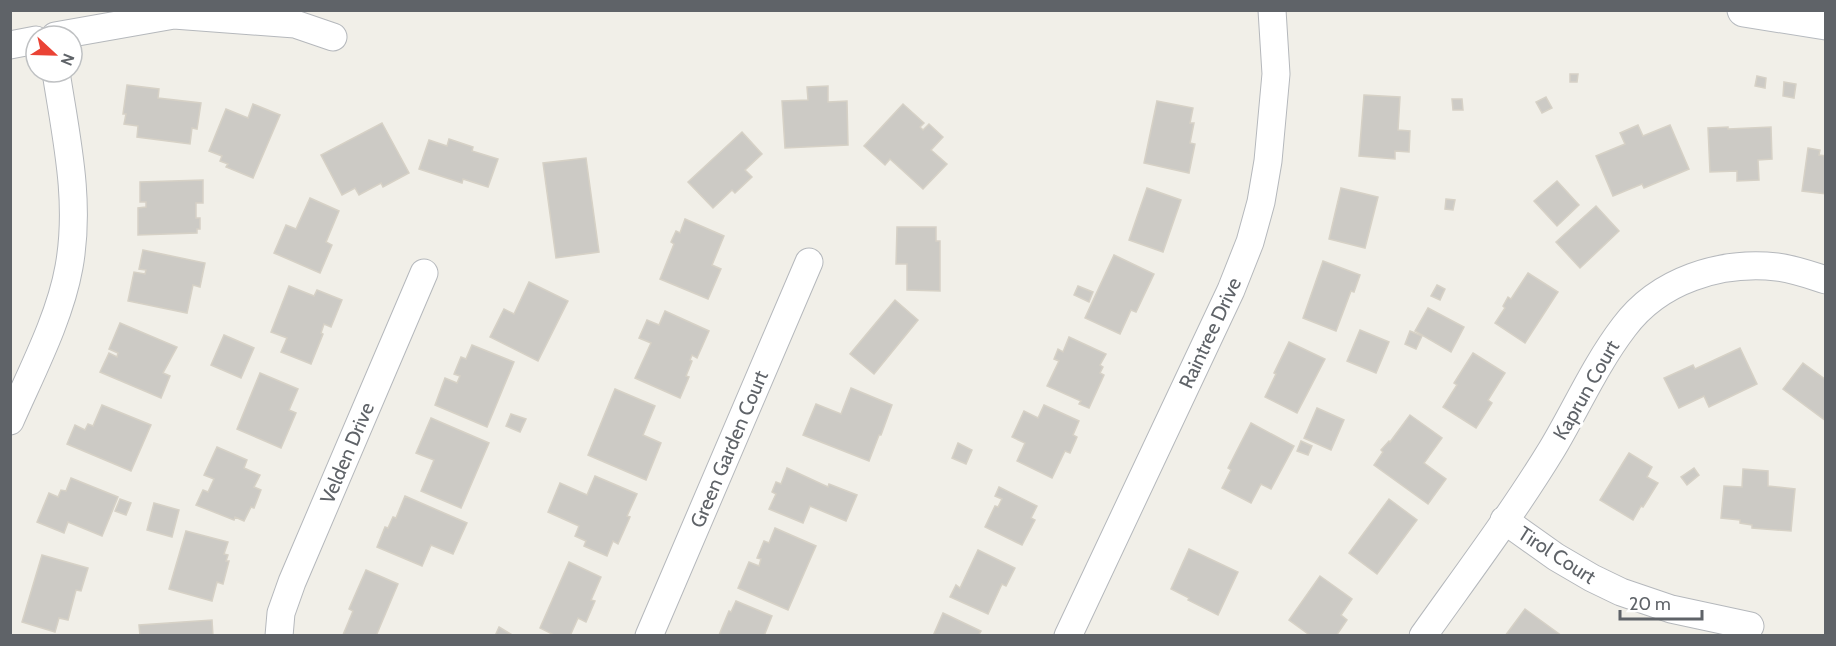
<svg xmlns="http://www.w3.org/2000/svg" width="1836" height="646" viewBox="0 0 1836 646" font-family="Cabin,sans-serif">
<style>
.building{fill:#cccac5;stroke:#d6d1c6;stroke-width:1.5}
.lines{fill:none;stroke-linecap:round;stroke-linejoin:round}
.street-casing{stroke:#b5b8bc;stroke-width:29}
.secondary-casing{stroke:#b6babf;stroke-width:35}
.street{stroke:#fff;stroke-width:27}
.secondary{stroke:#fff;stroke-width:33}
.labels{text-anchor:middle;stroke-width:6;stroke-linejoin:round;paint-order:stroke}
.street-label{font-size:20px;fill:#5f6368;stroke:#fff}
</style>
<rect width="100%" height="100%" fill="#f1efe8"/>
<g class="building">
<polygon points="1570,74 1578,74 1577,82 1570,82"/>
<polygon points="1757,76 1766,78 1765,88 1755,86"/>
<polygon points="1784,82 1796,84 1794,98 1783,96"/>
<polygon points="127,85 159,89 158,98 201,103 197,129 192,128 190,144 137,137 138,126 124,124 126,114 123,114"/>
<polygon points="828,86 828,102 847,101 848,145 785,148 782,101 808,100 807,87"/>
<polygon points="1364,95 1400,97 1398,130 1410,131 1409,152 1395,151 1395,159 1359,156"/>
<polygon points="1546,97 1552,108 1542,113 1536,102"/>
<polygon points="1452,99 1462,99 1463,110 1453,110"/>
<polygon points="1157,101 1193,108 1190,123 1194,123 1190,143 1195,144 1189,173 1144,163"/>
<polygon points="253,104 280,115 253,178 226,167 228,164 220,161 222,156 209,151 226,109 248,118"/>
<polygon points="903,104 924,123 920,127 923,130 929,124 943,137 931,150 947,164 923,189 890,159 885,165 864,146"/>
<polygon points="382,123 409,173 383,187 381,183 359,195 355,188 342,195 321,155"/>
<polygon points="1638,125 1643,136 1670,125 1689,169 1644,188 1642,184 1613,196 1596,156 1625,144 1620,133"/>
<polygon points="1728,127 1728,129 1771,127 1772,159 1758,160 1759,180 1737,181 1737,171 1710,172 1708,128"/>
<polygon points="742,132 762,154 745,170 752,177 735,193 732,190 713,208 688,182"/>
<polygon points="449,139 473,147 472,151 498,159 488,187 463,179 462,183 419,169 429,140 447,146"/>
<polygon points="1808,148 1820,150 1819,155 1826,156 1826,194 1802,191"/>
<polygon points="586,158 599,252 556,258 543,163"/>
<polygon points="203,180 203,203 196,203 196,218 200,218 200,229 197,229 197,233 138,235 138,208 146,207 146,202 140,202 140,182"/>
<polygon points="1557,181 1579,205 1557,226 1534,201"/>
<polygon points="1147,188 1181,200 1163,252 1129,240"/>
<polygon points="1341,188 1378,197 1365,248 1329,239"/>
<polygon points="310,198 339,211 326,242 332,245 320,273 274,253 286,225 296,229"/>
<polygon points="1446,199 1455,200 1453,210 1445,209"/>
<polygon points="1596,206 1619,231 1580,268 1556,242"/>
<polygon points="685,219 724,236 712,265 721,269 708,299 660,279 674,244 671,242 676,231 680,233"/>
<polygon points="897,227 936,227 936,241 940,241 940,291 907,290 907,264 896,264"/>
<polygon points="143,250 205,263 200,287 193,285 187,313 128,301 134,272 145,274 146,270 139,269"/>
<polygon points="1114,255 1154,274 1136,312 1131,310 1120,334 1085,318"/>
<polygon points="1323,261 1360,275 1354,292 1351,291 1336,331 1303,318"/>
<polygon points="1528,273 1558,292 1525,343 1495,323 1505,308 1503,306 1508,297 1511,299"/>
<polygon points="529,282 568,301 538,361 490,337 504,309 514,314"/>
<polygon points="1437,285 1445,289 1440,300 1431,296"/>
<polygon points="289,286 314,296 317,290 342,300 331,327 324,324 321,333 323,334 311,364 281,352 287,338 271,332"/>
<polygon points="1078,286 1093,292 1089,302 1074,295"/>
<polygon points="895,300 918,320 874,374 850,354"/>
<polygon points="1428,308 1464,327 1451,352 1415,331"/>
<polygon points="665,311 709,331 697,358 692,355 690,360 692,361 686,376 689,377 680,398 635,378 651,343 639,338 647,320 659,325"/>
<polygon points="120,323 177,347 163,373 170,376 161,398 100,372 109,353 117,357 118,353 109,349"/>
<polygon points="1360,330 1389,342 1376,373 1347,361"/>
<polygon points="1410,331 1422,336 1416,349 1405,344"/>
<polygon points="224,335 254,348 241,378 211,365"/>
<polygon points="1069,337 1106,354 1100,365 1103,367 1100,373 1104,375 1089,408 1079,404 1081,401 1047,386 1059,361 1054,359 1058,349 1063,352"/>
<polygon points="1289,342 1325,359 1297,413 1265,397 1276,374 1274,373"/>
<polygon points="472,345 514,362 487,427 435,405 445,378 457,383 460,376 454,374 461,357 466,359"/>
<polygon points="1740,348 1757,384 1709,407 1704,396 1679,408 1664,378 1693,365 1695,369"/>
<polygon points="1473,353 1505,373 1488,400 1492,403 1476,428 1443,407 1457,385 1454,383"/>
<polygon points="1803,363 1826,380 1826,421 1783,389"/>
<polygon points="260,373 298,389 289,410 296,413 281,448 237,429"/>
<polygon points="851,388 892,405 881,435 879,435 869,461 803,435 816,404 841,414"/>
<polygon points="615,389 655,406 643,435 661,443 646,480 588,455"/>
<polygon points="102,405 151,425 131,471 67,444 75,425 85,430 88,424 93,426"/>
<polygon points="1044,405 1079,421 1073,435 1077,437 1070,453 1065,451 1052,478 1017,461 1025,443 1012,437 1024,411 1038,418"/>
<polygon points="1317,408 1344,420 1331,450 1304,438"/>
<polygon points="511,414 526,419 520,432 506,426"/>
<polygon points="1410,415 1442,438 1424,463 1446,479 1428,504 1374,465 1383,452 1381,450 1389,441 1390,442"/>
<polygon points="431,418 489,443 461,508 421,491 434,460 416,453"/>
<polygon points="1251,423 1294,446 1271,489 1261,484 1251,503 1222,488 1231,470 1228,468"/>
<polygon points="1301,441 1312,446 1308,455 1297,451"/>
<polygon points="958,443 972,450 966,464 952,458"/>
<polygon points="217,447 247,460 244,468 260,475 254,487 261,490 254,508 251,507 244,521 235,517 234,520 196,505 203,490 208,492 214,479 204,475"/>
<polygon points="1629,453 1652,467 1647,477 1658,483 1643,507 1641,506 1633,520 1600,500"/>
<polygon points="787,468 828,487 829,484 857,495 846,521 810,506 803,523 769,509 776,494 772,492 776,482 781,484"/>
<polygon points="1694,468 1699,475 1687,485 1681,477"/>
<polygon points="1743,469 1768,471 1768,486 1795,489 1791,531 1752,528 1752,525 1740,523 1740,520 1721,518 1724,486 1742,487"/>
<polygon points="595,476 637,494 627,516 630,517 618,544 613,541 607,556 584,546 586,541 575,536 579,526 548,512 560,483 587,495"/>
<polygon points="71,478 118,497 102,536 68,522 64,533 37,522 49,493 58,497 61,490 66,491"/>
<polygon points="999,487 1037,506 1031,518 1035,520 1022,545 985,527 995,506 998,507 1002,499 995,496"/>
<polygon points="405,496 467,523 453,554 431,545 422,566 377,547 385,527 388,528 393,517 396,518"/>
<polygon points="120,499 131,503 126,515 115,511"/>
<polygon points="1389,499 1417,520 1377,574 1349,553"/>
<polygon points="154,503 179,510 172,537 147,530"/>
<polygon points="775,528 816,546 788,610 738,588 749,562 759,566 761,559 757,558 764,541 769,543"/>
<polygon points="186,531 228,542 224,554 228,555 226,561 229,561 223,584 217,582 212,601 169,589"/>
<polygon points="1189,549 1238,572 1218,615 1188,600 1189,598 1171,589"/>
<polygon points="978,550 1015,568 1006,586 1002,584 988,614 950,597 956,585 960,588"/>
<polygon points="42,555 88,568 81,591 76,590 68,620 59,618 55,632 22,622"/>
<polygon points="569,562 601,577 591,600 595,601 586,622 578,618 570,636 556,636 540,628"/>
<polygon points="366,570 398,584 376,636 345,636 343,635 353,611 349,609"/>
<polygon points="1320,576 1352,599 1341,615 1347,620 1336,636 1311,636 1289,620"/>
<polygon points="736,601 772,616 764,636 719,635 729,611 731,612"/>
<polygon points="1525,609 1562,636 1505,636"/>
<polygon points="943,613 981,631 978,636 933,636"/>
<polygon points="212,620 213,636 140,636 139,625"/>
<polygon points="499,627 514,636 495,636"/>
</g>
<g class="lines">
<defs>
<g id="street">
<polyline points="55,36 174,15 295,24 333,37"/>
<polyline points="10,45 36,40"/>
<path d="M10,421C31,373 60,318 69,267C81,201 66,137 56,72"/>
<polyline points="1504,520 1556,557 1592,578 1621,592 1671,609 1750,626"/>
<polyline points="279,636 281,613 292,582 424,273"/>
<polyline points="649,636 809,262"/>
<polyline points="1068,636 1231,290 1250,242 1261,202 1268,161 1276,74 1272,10"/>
<path d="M1423,636C1467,574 1513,513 1552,449C1576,409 1595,365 1624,327C1659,280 1720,261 1777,267C1794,269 1810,275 1826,280"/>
</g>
<polyline id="secondary" points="1744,10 1826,23"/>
</defs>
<use href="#street" class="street-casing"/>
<use href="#secondary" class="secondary-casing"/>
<use href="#street" class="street"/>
<use href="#secondary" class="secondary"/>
</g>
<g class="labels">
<g class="street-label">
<text transform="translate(1210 333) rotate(-65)" y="7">Raintree Drive</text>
<text transform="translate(1586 390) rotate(-60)" y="7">Kaprun Court</text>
<text transform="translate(729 449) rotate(-67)" y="7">Green Garden Court</text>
<text transform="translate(347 453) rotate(-67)" y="7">Velden Drive</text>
<text transform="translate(1557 555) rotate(33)" y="7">Tirol Court</text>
</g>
</g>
<rect width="1836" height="646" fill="none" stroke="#5f6368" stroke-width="24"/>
<g transform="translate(54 54) rotate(112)"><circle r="28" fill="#ffffff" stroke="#bfc1c3" stroke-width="1.5"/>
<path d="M0-4.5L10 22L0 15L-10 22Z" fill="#ea4335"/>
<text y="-9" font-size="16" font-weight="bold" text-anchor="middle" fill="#5f6368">N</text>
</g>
<path d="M1620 610v9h82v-9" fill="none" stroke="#5f6368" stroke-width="3"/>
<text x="1629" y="610" font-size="18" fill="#5f6368" stroke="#ffffff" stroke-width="4.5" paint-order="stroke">20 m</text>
</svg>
